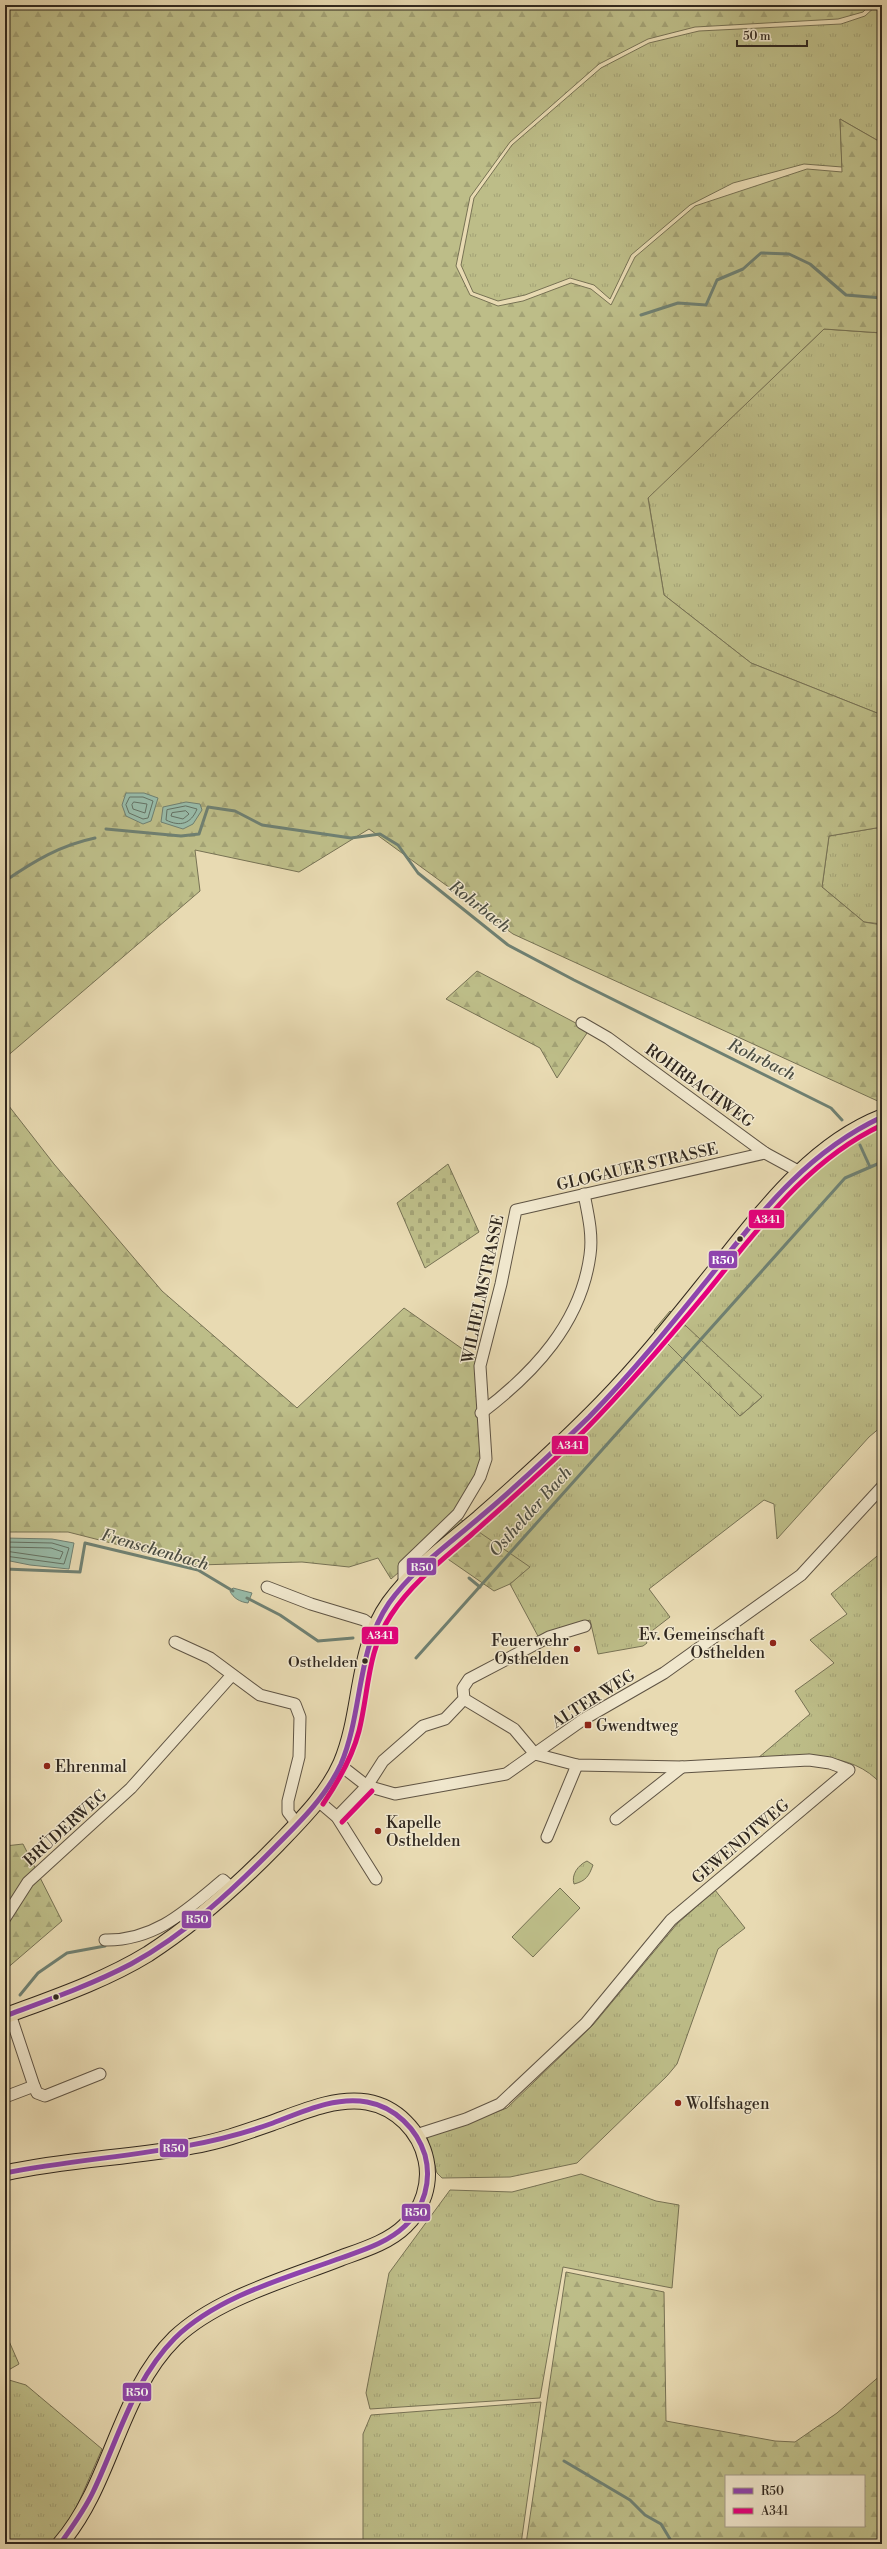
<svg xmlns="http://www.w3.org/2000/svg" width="887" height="2549" viewBox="0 0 887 2549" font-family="'Libre Bodoni',serif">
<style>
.grass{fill:url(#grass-tufts);stroke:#777254}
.forest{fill:url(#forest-firs);stroke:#777254;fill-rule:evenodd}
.cemetery{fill:url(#cemetery-stones);stroke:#777254}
.pitch{fill:#bdbd88;stroke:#777254}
.water{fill:#98bba9;stroke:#6f8072}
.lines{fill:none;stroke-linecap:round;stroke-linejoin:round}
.shore{stroke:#647264;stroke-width:1}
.stream{stroke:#6f8072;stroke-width:3}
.minor-casing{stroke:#5f5444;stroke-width:13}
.major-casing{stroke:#31281f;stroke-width:17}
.minor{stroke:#f0e7cd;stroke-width:11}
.major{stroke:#e8dab2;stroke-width:15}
.bus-1-casing{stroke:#f0e7cd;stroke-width:8}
.bus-2-casing{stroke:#f0e7cd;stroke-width:8}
.bus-1{stroke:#8e44ad;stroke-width:5}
.bus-2{stroke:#e5007d;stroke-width:5}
.bus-dot{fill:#31281f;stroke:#f0e7cd;stroke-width:1.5}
.poi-dot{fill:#8f2418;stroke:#f0e7cd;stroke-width:1.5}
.labels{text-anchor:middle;stroke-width:3;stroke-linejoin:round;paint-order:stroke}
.bus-label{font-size:15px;fill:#31281f;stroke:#f0e7cd;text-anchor:end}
.street-label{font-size:16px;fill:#31281f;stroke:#f0e7cd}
.poi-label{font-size:16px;fill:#31281f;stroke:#f0e7cd;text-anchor:start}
.water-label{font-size:17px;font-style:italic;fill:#4b4d42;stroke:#f0e7cd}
.line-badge{stroke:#f0e7cd;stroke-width:1.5}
.badge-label{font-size:11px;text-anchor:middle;font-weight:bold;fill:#fff}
</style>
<defs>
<pattern id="grass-tufts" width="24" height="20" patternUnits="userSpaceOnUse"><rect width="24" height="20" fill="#bdbd88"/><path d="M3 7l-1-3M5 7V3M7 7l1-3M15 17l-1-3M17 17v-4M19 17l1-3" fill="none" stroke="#a3a275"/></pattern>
<pattern id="forest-firs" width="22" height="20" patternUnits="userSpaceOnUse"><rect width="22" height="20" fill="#bdbd88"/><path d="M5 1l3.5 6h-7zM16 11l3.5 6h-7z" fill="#a3a275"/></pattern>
<pattern id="cemetery-stones" width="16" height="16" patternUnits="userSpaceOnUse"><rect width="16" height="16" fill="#bdbd88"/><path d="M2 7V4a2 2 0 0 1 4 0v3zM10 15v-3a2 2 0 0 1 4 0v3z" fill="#a3a275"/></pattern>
</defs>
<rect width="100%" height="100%" fill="#e8dab2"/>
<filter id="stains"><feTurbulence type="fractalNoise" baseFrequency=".005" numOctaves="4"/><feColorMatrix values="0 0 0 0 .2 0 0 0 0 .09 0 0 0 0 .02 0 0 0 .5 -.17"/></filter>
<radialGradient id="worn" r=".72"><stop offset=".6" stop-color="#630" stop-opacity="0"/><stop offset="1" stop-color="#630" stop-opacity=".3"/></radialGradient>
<g class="grass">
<polygon points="877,5 882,5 882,143 840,119 842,167 804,164 733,183 690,205 631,255 610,299 594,285 570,278 525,295 498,301 473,292 461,265 474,198 512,145 601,68 649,43 699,31 841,24 865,16"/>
<polygon points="824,329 882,333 882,715 751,663 664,595 648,497"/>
<polygon points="882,827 882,924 864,922 822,887 829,836"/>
<polygon points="882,1127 882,1426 869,1437 777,1539 774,1504 764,1500 649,1589 670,1617 644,1637 647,1643 643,1646 598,1654 590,1620 539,1638 510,1584 529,1567 475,1530 544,1472 666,1342 740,1416 761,1398 681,1322 771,1213 828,1155 861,1135"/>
<path d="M882,1552V1785C851,1749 801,1757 758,1758L810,1714L795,1691L834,1663L810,1640L847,1614L831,1594Z"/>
<path d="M587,1861L593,1865C589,1876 586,1881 574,1884C571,1875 578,1865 587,1861Z"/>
<polygon points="715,1890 745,1928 718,1949 677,2064 667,2076 577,2163 510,2177 442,2178 437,2173 427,2137 507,2108 593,2025 677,1924"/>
<polygon points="581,2174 656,2201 679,2205 672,2288 563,2267 540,2398 370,2409 366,2393 389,2273 450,2190 512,2192"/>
<polygon points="9,2380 26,2385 102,2449 71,2520 50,2544 5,2544 5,2382"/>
<polygon points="541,2402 521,2544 363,2544 363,2434 371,2415"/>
</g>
<g class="forest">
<polygon points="5,5 870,5 863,12 838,19 695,27 648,39 599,64 510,142 470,197 456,266 470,295 498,306 523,301 571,283 591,289 611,305 635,257 695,206 807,169 842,172 840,119 882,143 882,333 824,329 648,498 664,595 751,663 882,715 882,827 829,836 822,887 864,922 882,925 882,1103 513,934 369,829 299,872 195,850 200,891 5,1058"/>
<polygon points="477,971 589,1030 557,1078 540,1048 446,999"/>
<polygon points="5,1101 54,1164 162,1291 297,1408 404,1308 481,1362 488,1461 460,1519 530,1567 510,1584 494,1591 429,1546 391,1579 378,1558 349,1567 302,1562 198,1565 68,1532 5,1532"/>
<polygon points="670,1311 762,1397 740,1416 654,1330"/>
<polygon points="23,1844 62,1921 5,1970 5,1846"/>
<path d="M566,2272L664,2292L666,2421L775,2441L795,2442L837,2413L882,2374V2544H526ZM726,2476H864V2526H726Z"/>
<polygon points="5,2332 19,2364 5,2372"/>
</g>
<polygon class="cemetery" points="448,1164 479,1232 425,1268 397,1203"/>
<polygon class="pitch" points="560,1888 580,1908 533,1957 512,1937"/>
<g class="water">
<polygon points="126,793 144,793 158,798 151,821 143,824 126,816 122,805"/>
<polygon points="186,802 200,804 202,810 193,824 183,829 161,822 163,807"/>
<polygon points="5,1538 52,1539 74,1543 69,1569 30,1565 5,1560"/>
<path d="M233,1588L252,1593L248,1603C240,1602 233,1598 230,1591Z"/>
</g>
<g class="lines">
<g class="shore">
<polygon points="130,797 143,797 153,801 148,818 143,819 129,813 126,805"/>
<polygon points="134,802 147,804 145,813 133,809 132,805"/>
<path d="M186,806L197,809C191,824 180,827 166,820L167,810Z"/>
<polygon points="186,811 189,814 183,819 171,816 172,813"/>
<polyline points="5,1542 52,1543 69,1548 64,1564 5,1556"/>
<polyline points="5,1547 51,1548 63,1552 60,1559 5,1551"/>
</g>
<g class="stream">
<polyline points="641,315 678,303 706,305 717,280 743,269 761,253 789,254 810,264 846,295 882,298"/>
<polyline points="106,829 181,836 199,834 208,807 235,811 262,825 351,838 380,834 398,845 418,873 508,945 574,980 831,1108 842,1120"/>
<path d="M5,881C34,861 61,845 95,838"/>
<polyline points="860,1145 870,1167"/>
<polyline points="5,1569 80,1572 85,1543 198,1570 233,1591"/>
<polyline points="469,1578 480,1587"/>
<polyline points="247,1598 280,1615 318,1641 353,1638"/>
<polyline points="416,1658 845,1178 882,1162"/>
<polyline points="20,1995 38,1973 67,1953 105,1946"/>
<polyline points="564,2461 630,2500 645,2515 661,2524 673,2544"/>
</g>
<defs>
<g id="minor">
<polyline points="582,1023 608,1038 765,1153 800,1172"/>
<path d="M481,1413C534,1373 581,1323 590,1255C593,1235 588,1214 584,1194"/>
<polyline points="404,1585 404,1566 458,1514 480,1477 486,1459 480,1366 501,1284 516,1210 765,1153"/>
<polyline points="267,1587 311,1604 364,1620 375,1628"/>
<polyline points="175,1642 210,1658 260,1695 295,1704 300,1717 299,1757 288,1801 288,1812 297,1824"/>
<polyline points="340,1765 367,1786 395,1794 506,1774 584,1719 664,1673 801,1575 882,1487"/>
<polyline points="317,1800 337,1817 376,1879"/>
<polyline points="337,1817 367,1786 383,1761 423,1726 445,1719 464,1699 463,1688 469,1679 549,1637 585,1626"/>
<polyline points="616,1819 682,1767"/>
<polyline points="547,1837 577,1765"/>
<polyline points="5,1918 28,1882 131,1788 232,1675"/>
<path d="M105,1940C155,1941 187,1910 223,1880L233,1889"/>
<polyline points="10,2014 34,2086"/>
<polyline points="5,2097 34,2086 37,2093 45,2096 100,2074"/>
<polyline points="416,2135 466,2119 500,2104 586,2023 671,1920 849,1770 830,1763 809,1760 682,1767 577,1765 535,1754 514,1729 464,1699"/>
</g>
<g id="major">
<path d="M5,2016C53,1998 104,1981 148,1954C196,1923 237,1886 277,1845C300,1821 327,1795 341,1763C363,1711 355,1651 389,1603C413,1570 448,1544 479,1518C521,1481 563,1443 602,1403C645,1359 682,1311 720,1264C765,1208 813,1144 882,1117"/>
<path d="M5,2173C67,2159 131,2158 193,2146C221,2141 246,2132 272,2123C302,2112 335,2097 367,2102C396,2107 420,2131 426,2160C431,2183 423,2209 405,2226C389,2242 363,2250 341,2258C288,2279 217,2298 175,2338C118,2394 112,2484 60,2544"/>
</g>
</defs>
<use href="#minor" class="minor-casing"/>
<use href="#major" class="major-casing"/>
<use href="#minor" class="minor"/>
<use href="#major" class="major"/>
<defs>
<g id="bus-1">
<path d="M5,2016C48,2000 91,1985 131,1964C186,1934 233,1890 277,1845C301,1821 327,1795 341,1764C363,1712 356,1651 389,1603C413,1569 448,1545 479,1518C517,1486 553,1452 589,1417C632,1373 670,1326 708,1279C760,1214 805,1153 882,1117"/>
<path d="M5,2173C96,2155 185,2155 273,2123C302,2112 335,2096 367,2102C395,2107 417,2129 425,2155C432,2181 424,2208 405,2226C387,2243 363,2250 341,2258C286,2278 218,2296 175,2338C133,2380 118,2440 93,2492C84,2511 72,2527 60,2544"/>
</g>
<g id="bus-2">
<path d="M323,1804C338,1782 352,1758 359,1731C369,1691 367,1651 391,1615C412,1583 442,1560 471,1535C510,1500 550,1465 587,1428C630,1384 669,1338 707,1292C759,1228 806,1161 882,1125"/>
<polyline points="342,1822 372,1791"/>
</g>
</defs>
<use href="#bus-1" class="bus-1-casing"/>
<use href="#bus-2" class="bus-2-casing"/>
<use href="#bus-1" class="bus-1"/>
<use href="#bus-2" class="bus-2"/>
</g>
<g class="bus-dot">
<circle cx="740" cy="1239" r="3.5"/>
<circle cx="365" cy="1661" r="3.5"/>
<circle cx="56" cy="1997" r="3.5"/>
</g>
<g class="poi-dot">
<circle cx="773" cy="1643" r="4"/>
<circle cx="577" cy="1649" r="4"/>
<rect x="584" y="1721" width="8" height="8" rx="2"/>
<circle cx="47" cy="1766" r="4"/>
<circle cx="378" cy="1831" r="4"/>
<circle cx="678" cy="2103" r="4"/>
</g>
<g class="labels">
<g class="bus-label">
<text x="358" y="1667">Osthelden</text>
</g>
<g class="street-label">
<text transform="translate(700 1085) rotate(36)" y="6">ROHRBACHWEG</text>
<text transform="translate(637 1166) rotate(-13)" y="6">GLOGAUER STRASSE</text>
<text transform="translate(482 1289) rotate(-78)" y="6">WILHELMSTRASSE</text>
<text transform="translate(593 1698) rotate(-32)" y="6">ALTER WEG</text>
<text transform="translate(65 1827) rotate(-42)" y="6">BRÜDERWEG</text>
<text transform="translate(740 1841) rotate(-40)" y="6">GEWENDTWEG</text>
</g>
<g class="poi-label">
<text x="765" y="1640" text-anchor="end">Ev. Gemeinschaft<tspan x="765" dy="18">Osthelden</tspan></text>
<text x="569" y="1646" text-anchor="end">Feuerwehr<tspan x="569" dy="18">Osthelden</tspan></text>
<text x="596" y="1731">Gwendtweg</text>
<text x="55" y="1772">Ehrenmal</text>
<text x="386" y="1828">Kapelle<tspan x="386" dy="18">Osthelden</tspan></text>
<text x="686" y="2109">Wolfshagen</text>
</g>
<g class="water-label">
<text transform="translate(480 906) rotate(38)" y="6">Rohrbach</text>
<text transform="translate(762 1059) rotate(26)" y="6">Rohrbach</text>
<text transform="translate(530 1511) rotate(-48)" y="6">Osthelder Bach</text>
<text transform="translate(155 1549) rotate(16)" y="6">Frenschenbach</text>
</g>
</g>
<g class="line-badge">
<rect x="748" y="1209" width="37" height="20" rx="4" fill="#e5007d"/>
<rect x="708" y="1250" width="30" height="19" rx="4" fill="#8e44ad"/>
<rect x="551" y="1435" width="38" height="20" rx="4" fill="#e5007d"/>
<rect x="406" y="1557" width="31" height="19" rx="4" fill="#8e44ad"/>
<rect x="361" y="1626" width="38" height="19" rx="4" fill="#e5007d"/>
<rect x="181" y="1910" width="31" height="19" rx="4" fill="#8e44ad"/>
<rect x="159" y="2138" width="30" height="20" rx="4" fill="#8e44ad"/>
<rect x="401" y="2203" width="30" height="19" rx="4" fill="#8e44ad"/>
<rect x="122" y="2382" width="30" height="20" rx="4" fill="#8e44ad"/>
</g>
<g class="badge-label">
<text x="767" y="1223">A341</text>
<text x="723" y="1264">R50</text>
<text x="570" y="1449">A341</text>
<text x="422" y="1571">R50</text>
<text x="380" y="1639">A341</text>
<text x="197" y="1923">R50</text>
<text x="174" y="2152">R50</text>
<text x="416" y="2216">R50</text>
<text x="137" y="2396">R50</text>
</g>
<rect width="887" height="2549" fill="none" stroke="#e8dab2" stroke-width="20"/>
<rect x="6" y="6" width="875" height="2537" fill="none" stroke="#31281f" stroke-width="2"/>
<rect x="10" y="10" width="867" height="2529" fill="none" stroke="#31281f"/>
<rect x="725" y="2475" width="140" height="52" fill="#f0e7cd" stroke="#a49b87"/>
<rect x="733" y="2488" width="20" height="6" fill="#8e44ad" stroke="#a49b87"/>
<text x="761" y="2495" font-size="12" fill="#31281f">R50</text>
<rect x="733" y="2508" width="20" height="6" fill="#e5007d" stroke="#a49b87"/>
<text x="761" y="2515" font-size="12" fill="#31281f">A341</text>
<path d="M737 40v6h70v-6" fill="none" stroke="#31281f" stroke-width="2"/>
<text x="743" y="40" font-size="12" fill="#31281f" stroke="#f0e7cd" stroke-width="3" paint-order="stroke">50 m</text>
<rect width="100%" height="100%" filter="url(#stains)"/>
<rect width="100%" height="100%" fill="url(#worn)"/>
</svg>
